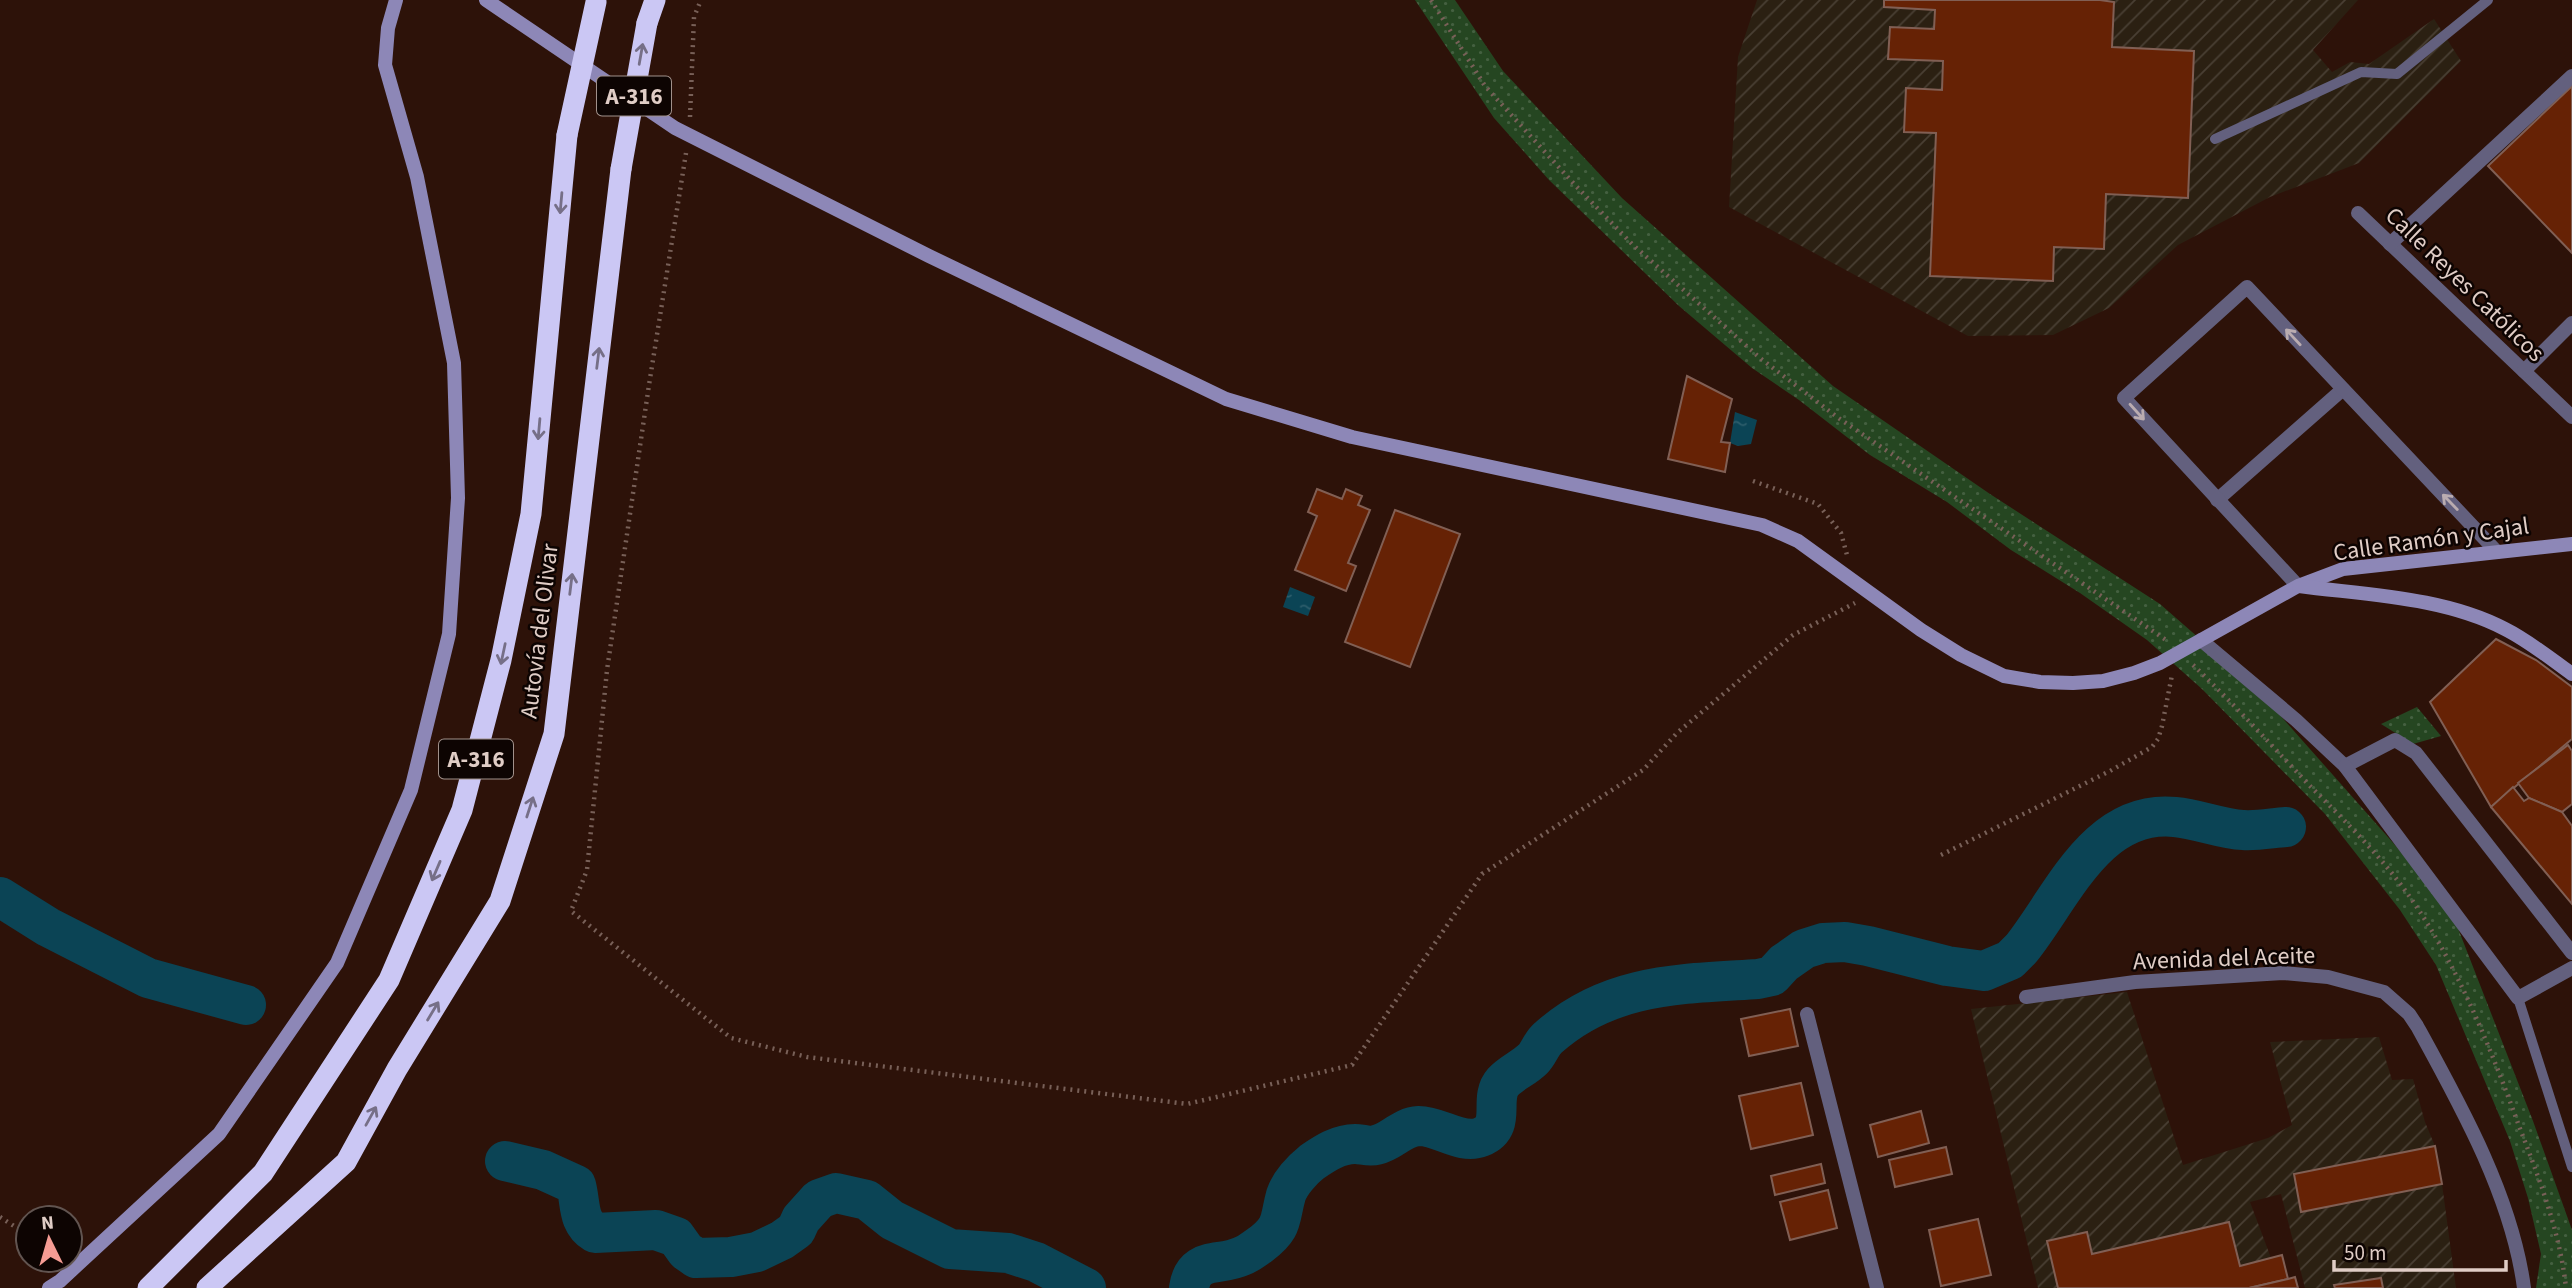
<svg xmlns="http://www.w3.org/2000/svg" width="2572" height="1288" viewBox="0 0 2572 1288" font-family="'Source Sans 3',sans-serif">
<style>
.industrial{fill:url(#industrial-furrows)}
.park{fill:url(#park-dots)}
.water{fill:url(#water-ripples)}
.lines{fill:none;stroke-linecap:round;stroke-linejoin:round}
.river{stroke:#0b4455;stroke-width:40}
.building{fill:#662205;stroke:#815f54;stroke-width:2}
.path{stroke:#786058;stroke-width:4.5;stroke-dasharray:2 5;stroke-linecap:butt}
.lane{stroke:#63607e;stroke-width:10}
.street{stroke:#63607e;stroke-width:14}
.secondary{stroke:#8d87b7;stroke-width:14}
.highway{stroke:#cbc7f4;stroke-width:21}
.highway-bridge{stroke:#cbc7f4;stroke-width:21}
.oneway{stroke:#766f87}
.oneway2{stroke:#baacb0}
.labels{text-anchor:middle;stroke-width:5;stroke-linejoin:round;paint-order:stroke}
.shield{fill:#0d0402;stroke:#a1918b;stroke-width:2}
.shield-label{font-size:23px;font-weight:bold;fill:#e0cdc6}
.street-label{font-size:24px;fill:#e0cdc6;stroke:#0d0402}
</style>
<defs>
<pattern id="industrial-furrows" width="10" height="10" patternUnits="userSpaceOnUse" patternTransform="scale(1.75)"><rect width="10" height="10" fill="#2b2012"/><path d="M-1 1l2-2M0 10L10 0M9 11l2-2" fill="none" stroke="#493f33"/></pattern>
<pattern id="park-dots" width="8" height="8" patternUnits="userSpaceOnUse" patternTransform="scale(1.75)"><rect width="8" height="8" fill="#254621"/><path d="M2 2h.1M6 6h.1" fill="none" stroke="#446040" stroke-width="1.8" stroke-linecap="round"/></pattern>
<pattern id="water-ripples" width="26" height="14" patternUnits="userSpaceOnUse" patternTransform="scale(1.75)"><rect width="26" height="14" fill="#0b4455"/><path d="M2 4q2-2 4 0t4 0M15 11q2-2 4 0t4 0" fill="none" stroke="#2e5e6c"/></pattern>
</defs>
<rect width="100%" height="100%" fill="#2d1209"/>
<g class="industrial">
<polygon points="1757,0 2358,0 2313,50 2332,72 2350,62 2369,64 2434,19 2461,61 2359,163 2270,197 2178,245 2109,308 2053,335 1968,336 1729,207 1738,57"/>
<polygon points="2127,992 2183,1165 2268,1138 2292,1125 2270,1042 2379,1037 2392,1080 2413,1079 2425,1122 2435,1146 2442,1184 2456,1288 2305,1288 2281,1194 2250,1202 2271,1258 2282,1255 2288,1279 2295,1277 2298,1288 2038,1288 1971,1009"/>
</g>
<g class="park">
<polygon points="1415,0 1455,0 1503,71 1622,198 1833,386 1990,494 2160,604 2255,687 2395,845 2454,918 2533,1121 2572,1230 2572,1288 2536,1288 2541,1254 2528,1198 2510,1141 2436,965 2400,910 2325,814 2202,689 2147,640 2080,593 2011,550 1947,502 1870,455 1799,400 1752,368 1679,306 1549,180 1494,118"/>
<polygon points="2417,707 2441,736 2413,744 2381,724"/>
</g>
<g class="water">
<polygon points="1735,412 1757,420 1751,444 1738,446 1730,443"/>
<polygon points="1290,587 1315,597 1308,616 1283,607"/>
</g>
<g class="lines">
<g class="river">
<polyline points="0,897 48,927 148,978 246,1005"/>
<path d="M505,1161L543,1170L576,1185C581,1203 577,1222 595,1233L656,1230L676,1237L686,1251L696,1258L731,1257L757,1252L782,1240L796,1230L801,1219L819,1199L836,1193L867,1200L892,1220L950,1249L1008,1253L1036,1262L1086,1288"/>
<path d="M1189,1288C1194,1255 1219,1267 1242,1256C1248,1254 1254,1249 1260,1245C1284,1227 1279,1220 1286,1195C1290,1183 1302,1170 1312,1162C1325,1153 1339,1144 1355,1144C1362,1144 1369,1147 1376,1145C1393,1141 1401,1127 1419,1126C1440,1126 1461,1145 1481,1137C1508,1126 1488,1099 1503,1082C1511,1073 1524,1068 1533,1059C1539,1053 1541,1044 1548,1038C1609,983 1681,984 1758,979L1772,976L1784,963L1804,949L1823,943L1845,942L1868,946L1947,966L1984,971L2010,960L2021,949C2062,898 2096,809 2175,817C2198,819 2221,829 2243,830C2257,831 2272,828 2286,827"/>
</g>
</g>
<g class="building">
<polygon points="1884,0 2100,0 2114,2 2112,47 2194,51 2188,198 2106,194 2104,249 2054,247 2053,281 1930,276 1936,133 1904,132 1906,88 1942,90 1943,61 1888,59 1890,27 1934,29 1935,10 1884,7"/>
<polygon points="2572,86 2572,253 2488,166"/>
<polygon points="1687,376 1732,399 1721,442 1730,443 1725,472 1668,459"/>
<polygon points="1317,489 1342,499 1346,489 1362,496 1358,505 1370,510 1348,563 1356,566 1346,591 1295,570 1317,516 1308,512"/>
<polygon points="1395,510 1460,534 1410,667 1345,642"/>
<polygon points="2496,639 2536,660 2572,687 2572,739 2491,807 2430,702"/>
<polygon points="2568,745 2572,751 2572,804 2562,812 2529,798 2518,783"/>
<polygon points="2513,787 2524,801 2529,798 2562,812 2572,826 2572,904 2491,807"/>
<polygon points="1790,1009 1798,1046 1749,1056 1741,1019"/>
<polygon points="1801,1083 1813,1135 1751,1149 1739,1096"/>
<polygon points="1921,1111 1929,1143 1878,1157 1870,1125"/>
<polygon points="2435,1146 2442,1184 2301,1212 2294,1174"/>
<polygon points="1946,1147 1952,1174 1895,1187 1889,1160"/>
<polygon points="1821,1164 1825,1183 1775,1195 1771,1176"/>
<polygon points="1828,1190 1837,1228 1790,1240 1780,1202"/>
<polygon points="1978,1219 1991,1275 1941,1286 1929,1230"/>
<polygon points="2229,1222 2240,1266 2282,1255 2288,1279 2249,1288 2058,1288 2047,1241 2087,1232 2092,1254"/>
<polygon points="2295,1277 2298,1288 2249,1288 2288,1279"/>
<polygon points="2381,1278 2383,1288 2335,1288 2334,1285"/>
</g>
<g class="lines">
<g class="path">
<polyline points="1431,0 1485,86 1575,185 1632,244 1760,358 1837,417 2166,640"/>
<polyline points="690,117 694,17 701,0"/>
<polyline points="686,153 649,385 607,670 587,870 571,911 731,1038 807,1057 1187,1104 1352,1065 1482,874 1643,770 1677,733 1793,635 1855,603"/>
<polyline points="1753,481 1818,504 1841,533 1847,555"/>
<path d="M2193,665C2234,704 2272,746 2311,787C2348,824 2387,862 2416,906C2459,969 2493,1054 2519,1126C2539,1178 2560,1232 2566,1288"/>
<polyline points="1941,855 2110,771 2152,747 2158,739 2162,726 2172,675"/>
<polyline points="0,1217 28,1235"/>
</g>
<g class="lane">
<polyline points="2215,139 2361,72 2397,74 2488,0"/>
<polyline points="2518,998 2572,1167"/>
</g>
<g class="street">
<polyline points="2358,213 2572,417"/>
<polyline points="2390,244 2572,76"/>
<polyline points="2524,371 2572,323"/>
<polyline points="2217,500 2342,390"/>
<polyline points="2298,586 2124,398 2247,287 2497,552"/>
<polyline points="2201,640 2296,720 2345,766 2395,740 2416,753 2572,953"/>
<polyline points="2345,766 2518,998 2572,968"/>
<path d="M2026,997L2135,982L2283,973L2328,977L2384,992L2409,1014L2417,1026C2461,1106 2512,1197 2524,1288"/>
<polyline points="1807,1014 1877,1288"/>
</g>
<g class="secondary">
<polyline points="486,0 675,128 929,256 1226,399 1352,437 1762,525 1798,541 1921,630 1961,655 2004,676 2040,682 2073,683 2103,681 2134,673 2160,663 2298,586 2343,569 2572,544"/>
<path d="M2299,586C2367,595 2444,597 2505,629C2529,641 2551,659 2572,674"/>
<polyline points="49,1288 60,1281 219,1134 337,963 411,790 449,634 458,498 454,363 417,177 385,65 388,28 396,0"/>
</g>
<g class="highway">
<polyline points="647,23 655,0"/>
<polyline points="148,1288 263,1173 389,980 462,810 501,660 531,514 567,135"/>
<polyline points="207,1288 346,1162 397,1069 500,901 554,734 621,169"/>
</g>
<g class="highway-bridge">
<polyline points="567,135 596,2"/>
<polyline points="621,169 647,23"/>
</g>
</g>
<defs><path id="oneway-shaft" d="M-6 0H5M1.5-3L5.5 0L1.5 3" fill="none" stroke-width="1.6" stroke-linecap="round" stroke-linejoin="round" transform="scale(1.75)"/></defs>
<g class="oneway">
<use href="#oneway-shaft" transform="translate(641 54) rotate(-80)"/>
<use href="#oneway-shaft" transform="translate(561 203) rotate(95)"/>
<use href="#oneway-shaft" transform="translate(598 358) rotate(-83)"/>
<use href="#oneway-shaft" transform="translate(539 429) rotate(95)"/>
<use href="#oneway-shaft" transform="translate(571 584) rotate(-83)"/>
<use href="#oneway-shaft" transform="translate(503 654) rotate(102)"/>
<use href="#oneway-shaft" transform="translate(530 807) rotate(-72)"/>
<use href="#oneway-shaft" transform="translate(436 871) rotate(113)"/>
<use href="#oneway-shaft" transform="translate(433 1011) rotate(-59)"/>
<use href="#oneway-shaft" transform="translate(371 1116) rotate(-61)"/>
</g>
<g class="oneway2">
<use href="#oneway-shaft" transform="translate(2293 337) rotate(-133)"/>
<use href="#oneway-shaft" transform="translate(2137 412) rotate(48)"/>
<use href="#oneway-shaft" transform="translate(2450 502) rotate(-134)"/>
</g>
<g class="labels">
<g class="shield">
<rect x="597" y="76.5" width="74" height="39" rx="5"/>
<rect x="439" y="739.5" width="74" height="39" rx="5"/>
</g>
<g class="shield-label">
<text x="634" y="104">A-316</text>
<text x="476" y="767">A-316</text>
</g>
<g class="street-label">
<text transform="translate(2465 284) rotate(44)" y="8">Calle Reyes Católicos</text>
<text transform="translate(2431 539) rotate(-8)" y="8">Calle Ramón y Cajal</text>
<text transform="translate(539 631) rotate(-83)" y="8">Autovía del Olivar</text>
<text transform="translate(2224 958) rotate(-2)" y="8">Avenida del Aceite</text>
</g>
</g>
<g transform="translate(49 1239) rotate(355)"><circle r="33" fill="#0d0402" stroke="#615450" stroke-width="2"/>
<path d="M0-5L12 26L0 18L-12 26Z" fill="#f59c94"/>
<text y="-10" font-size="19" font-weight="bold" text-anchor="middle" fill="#e0cdc6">N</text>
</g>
<path d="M2334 1260v10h172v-10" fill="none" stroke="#e0cdc6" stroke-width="3.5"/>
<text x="2344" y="1260" font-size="21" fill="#e0cdc6" stroke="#0d0402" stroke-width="5" paint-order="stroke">50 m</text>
</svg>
